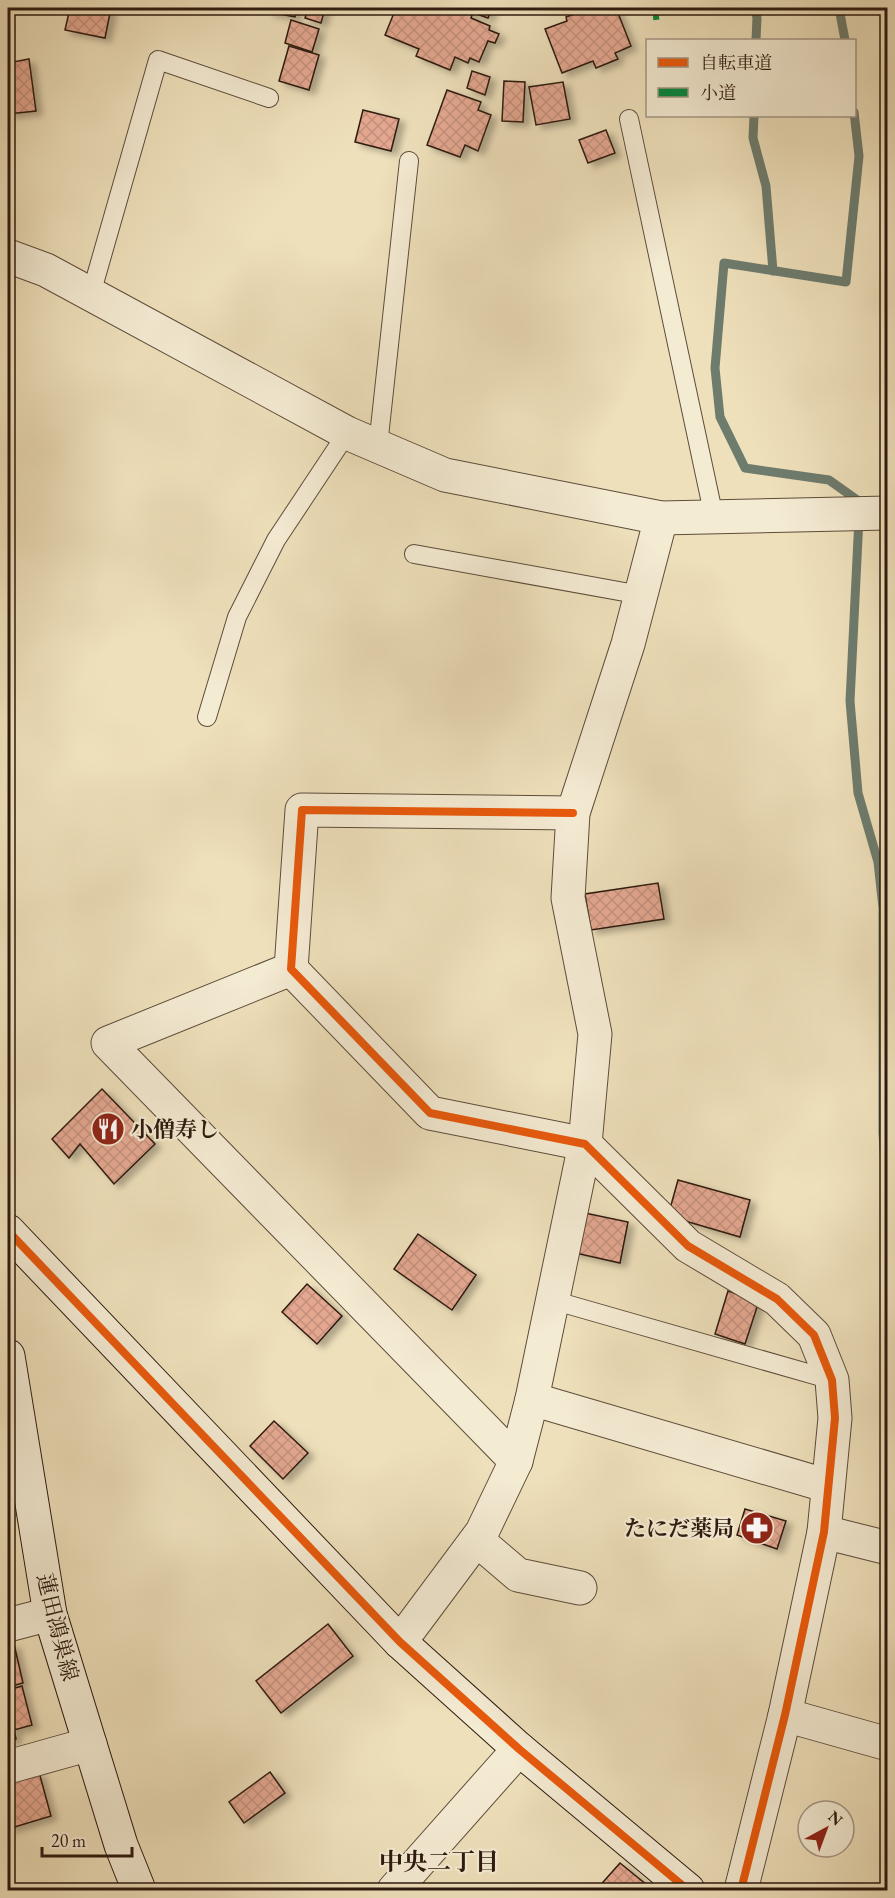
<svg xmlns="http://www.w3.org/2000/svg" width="895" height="1898" viewBox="0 0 895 1898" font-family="'EB Garamond','Noto Serif JP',serif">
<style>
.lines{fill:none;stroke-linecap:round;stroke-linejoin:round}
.stream{stroke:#6e7c6e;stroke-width:9}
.building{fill:url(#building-cross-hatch);stroke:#2d1a0f;stroke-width:1.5;filter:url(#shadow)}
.lane-casing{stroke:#5d4c3a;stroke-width:20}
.street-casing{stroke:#5d4c3a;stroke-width:35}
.secondary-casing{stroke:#2d1a0f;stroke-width:35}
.lane{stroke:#f4ebd3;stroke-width:18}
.street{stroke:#f4ebd3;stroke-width:33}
.secondary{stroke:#f4ebd3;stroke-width:33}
.quiet{stroke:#00873e;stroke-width:6;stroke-dasharray:12 6;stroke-linecap:butt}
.cycleway-casing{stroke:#f4ebd3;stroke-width:11}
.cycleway{stroke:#e8590c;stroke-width:8}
.labels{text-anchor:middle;stroke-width:4.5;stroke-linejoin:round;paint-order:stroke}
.poi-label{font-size:22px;font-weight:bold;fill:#2d1a0f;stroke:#f4ebd3;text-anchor:start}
.street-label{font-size:22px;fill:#2d1a0f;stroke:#f4ebd3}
.neighbourhood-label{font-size:24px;font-weight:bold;fill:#2d1a0f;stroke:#f4ebd3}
</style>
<defs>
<pattern id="building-cross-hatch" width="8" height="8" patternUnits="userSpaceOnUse" patternTransform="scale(1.5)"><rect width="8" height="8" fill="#e4a891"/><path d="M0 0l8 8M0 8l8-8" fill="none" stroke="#c4907c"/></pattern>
<filter id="shadow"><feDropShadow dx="6" dy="4" stdDeviation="3" flood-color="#0004"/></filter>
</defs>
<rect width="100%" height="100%" fill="#eee0bb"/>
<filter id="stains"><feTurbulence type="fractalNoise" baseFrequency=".00333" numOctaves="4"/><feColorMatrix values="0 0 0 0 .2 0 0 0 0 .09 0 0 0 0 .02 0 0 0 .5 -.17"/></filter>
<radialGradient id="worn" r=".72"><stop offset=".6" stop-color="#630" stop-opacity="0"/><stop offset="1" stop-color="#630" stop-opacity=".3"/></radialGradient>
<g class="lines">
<g class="stream">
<polyline points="755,8 757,18 756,40"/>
<polyline points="839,8 845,40"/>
<polyline points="854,112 859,156 846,282 724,263 715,368 720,417 745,468 829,480 860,502 860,504"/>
<polyline points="754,116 753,138 766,186 773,271"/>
<polyline points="859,518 850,701 858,793 878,862 883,908 883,1133 888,1215"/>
</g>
</g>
<g class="building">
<polygon points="70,8 111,8 105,38 65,30"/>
<polygon points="269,8 297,8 295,17 268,12"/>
<polygon points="308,8 325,8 321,23 305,18"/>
<polygon points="396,8 441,8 448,10 449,8 453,8 472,15 471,18 490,26 489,30 499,34 495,43 488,41 479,62 470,58 468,63 455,57 450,70 416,56 419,49 385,35"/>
<polygon points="460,8 492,8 488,18"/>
<polygon points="590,8 616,8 631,46 615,53 618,59 596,68 593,61 562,73 545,29 567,21 566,17"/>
<polygon points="291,20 319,29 312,52 285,43"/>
<polygon points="289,46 319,55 309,90 279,81"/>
<polygon points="29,59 36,111 8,114 8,63"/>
<polygon points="472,71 490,77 485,95 467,88"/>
<polygon points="504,81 525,82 523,122 502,121"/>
<polygon points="563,82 570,119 536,125 529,87"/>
<polygon points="447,90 481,102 478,110 491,115 478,151 465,145 460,157 427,145"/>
<polygon points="363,110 399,119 391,151 355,142"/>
<polygon points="606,130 615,153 588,163 579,140"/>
<polygon points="658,883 664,919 591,930 585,894"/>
<polygon points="102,1089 155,1144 114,1184 80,1144 69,1158 52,1139"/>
<polygon points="678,1180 750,1200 740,1237 668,1216"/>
<polygon points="580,1212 628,1222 620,1263 571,1252"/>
<polygon points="418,1234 476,1275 452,1310 394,1269"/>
<polygon points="307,1284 342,1316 317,1344 282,1312"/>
<polygon points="728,1291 759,1301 745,1344 715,1334"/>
<polygon points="274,1421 308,1453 283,1479 250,1446"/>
<polygon points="745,1509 786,1521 777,1549 737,1535"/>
<polygon points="328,1624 353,1656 281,1713 256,1681"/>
<polygon points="14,1644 23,1683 8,1687 8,1645"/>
<polygon points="22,1686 32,1725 14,1730 16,1739 8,1741 8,1690"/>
<polygon points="39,1772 51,1816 8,1829 8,1780"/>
<polygon points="270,1772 285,1793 244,1823 229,1802"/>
<polygon points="620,1863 653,1890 596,1890"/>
</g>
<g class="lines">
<defs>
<g id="lane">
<polyline points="629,119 714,517"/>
<polyline points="91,294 158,60 269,98"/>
<polyline points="378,446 409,161"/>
<polyline points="414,554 641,595"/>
<polyline points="207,717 237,617 276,540 347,433"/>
<polyline points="552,1300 832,1380"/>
</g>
<g id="street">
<polyline points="8,256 46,270 347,433 445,475 661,518 888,513"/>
<polyline points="573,813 302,810 291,969 430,1113 585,1144 688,1246 777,1299 814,1335 832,1380 835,1418 824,1532 785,1715 741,1890"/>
<polyline points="291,969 108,1043 516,1461"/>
<polyline points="532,1399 828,1486"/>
<polyline points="824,1532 888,1548"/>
<polyline points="477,1540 518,1575 580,1588"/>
<polyline points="8,1625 50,1614"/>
<polyline points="400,1642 482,1532 516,1461 532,1399 585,1144 595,1034 568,898 573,813 628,644 661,518"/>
<polyline points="785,1715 888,1744"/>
<polyline points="8,1767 90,1744"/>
<polyline points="394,1890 519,1749"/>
</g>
<g id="secondary">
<polyline points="8,1231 400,1642 519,1749 688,1890"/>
<polyline points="8,1356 50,1614 121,1845 139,1890"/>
</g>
</defs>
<use href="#lane" class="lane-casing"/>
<use href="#street" class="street-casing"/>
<use href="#secondary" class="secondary-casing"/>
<use href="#lane" class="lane"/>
<use href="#street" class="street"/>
<use href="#secondary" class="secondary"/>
<polyline class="quiet" points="655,8 657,25"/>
<defs>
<g id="cycleway">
<polyline points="573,813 302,810 291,969 430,1113 585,1144 688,1246 777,1299 814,1335 832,1380 835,1418 824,1532 785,1715 741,1890"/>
<polyline points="8,1231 400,1642 519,1749 688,1890"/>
</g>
</defs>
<use href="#cycleway" class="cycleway-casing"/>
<use href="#cycleway" class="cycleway"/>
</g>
<defs>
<symbol id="restaurant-disc" viewBox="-11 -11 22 22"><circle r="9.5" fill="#8f2418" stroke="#f4ebd3"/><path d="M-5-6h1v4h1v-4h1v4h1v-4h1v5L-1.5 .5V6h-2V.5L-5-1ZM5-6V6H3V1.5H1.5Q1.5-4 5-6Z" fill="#fff"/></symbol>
<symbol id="pharmacy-disc" viewBox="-11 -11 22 22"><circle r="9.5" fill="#8f2418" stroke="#f4ebd3"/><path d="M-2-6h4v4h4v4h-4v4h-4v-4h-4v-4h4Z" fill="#fff"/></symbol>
</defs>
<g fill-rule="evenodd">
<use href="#restaurant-disc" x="89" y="1110" width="38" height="38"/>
<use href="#pharmacy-disc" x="738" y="1509" width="38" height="38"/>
</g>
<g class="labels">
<g class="poi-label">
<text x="131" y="1137">小僧寿し</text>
<text x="734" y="1536" text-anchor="end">たにだ薬局</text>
</g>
<g class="street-label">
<text transform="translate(58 1627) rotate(76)" y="8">蓮田鴻巣線</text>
</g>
<g class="neighbourhood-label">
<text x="439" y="1870">中央二丁目</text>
</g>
</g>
<rect width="895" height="1898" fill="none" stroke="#eee0bb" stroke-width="30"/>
<rect x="9" y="9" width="877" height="1880" fill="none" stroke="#2d1a0f" stroke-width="3"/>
<rect x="15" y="15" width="865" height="1868" fill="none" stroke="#2d1a0f" stroke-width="1.5"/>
<rect x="646" y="39" width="210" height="78" fill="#f4ebd3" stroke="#a49785" stroke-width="1.5"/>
<rect x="658" y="58" width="30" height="9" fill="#e8590c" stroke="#a49785" stroke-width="1.5"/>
<text x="700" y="69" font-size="18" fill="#2d1a0f">自転車道</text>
<rect x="658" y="88" width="30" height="9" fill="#00873e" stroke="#a49785" stroke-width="1.5"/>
<text x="700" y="99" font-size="18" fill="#2d1a0f">小道</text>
<g transform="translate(826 1829) rotate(41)"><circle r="28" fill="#f4ebd3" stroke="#a49785" stroke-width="1.5"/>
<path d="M0-4.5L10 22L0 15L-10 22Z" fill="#8f2418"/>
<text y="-9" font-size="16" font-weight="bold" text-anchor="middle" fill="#2d1a0f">N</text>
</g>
<path d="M42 1847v9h90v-9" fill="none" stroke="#2d1a0f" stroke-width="3"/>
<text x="51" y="1847" font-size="18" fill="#2d1a0f" stroke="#f4ebd3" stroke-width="4.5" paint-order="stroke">20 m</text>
<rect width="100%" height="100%" filter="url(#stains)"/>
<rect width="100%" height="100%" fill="url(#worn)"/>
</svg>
